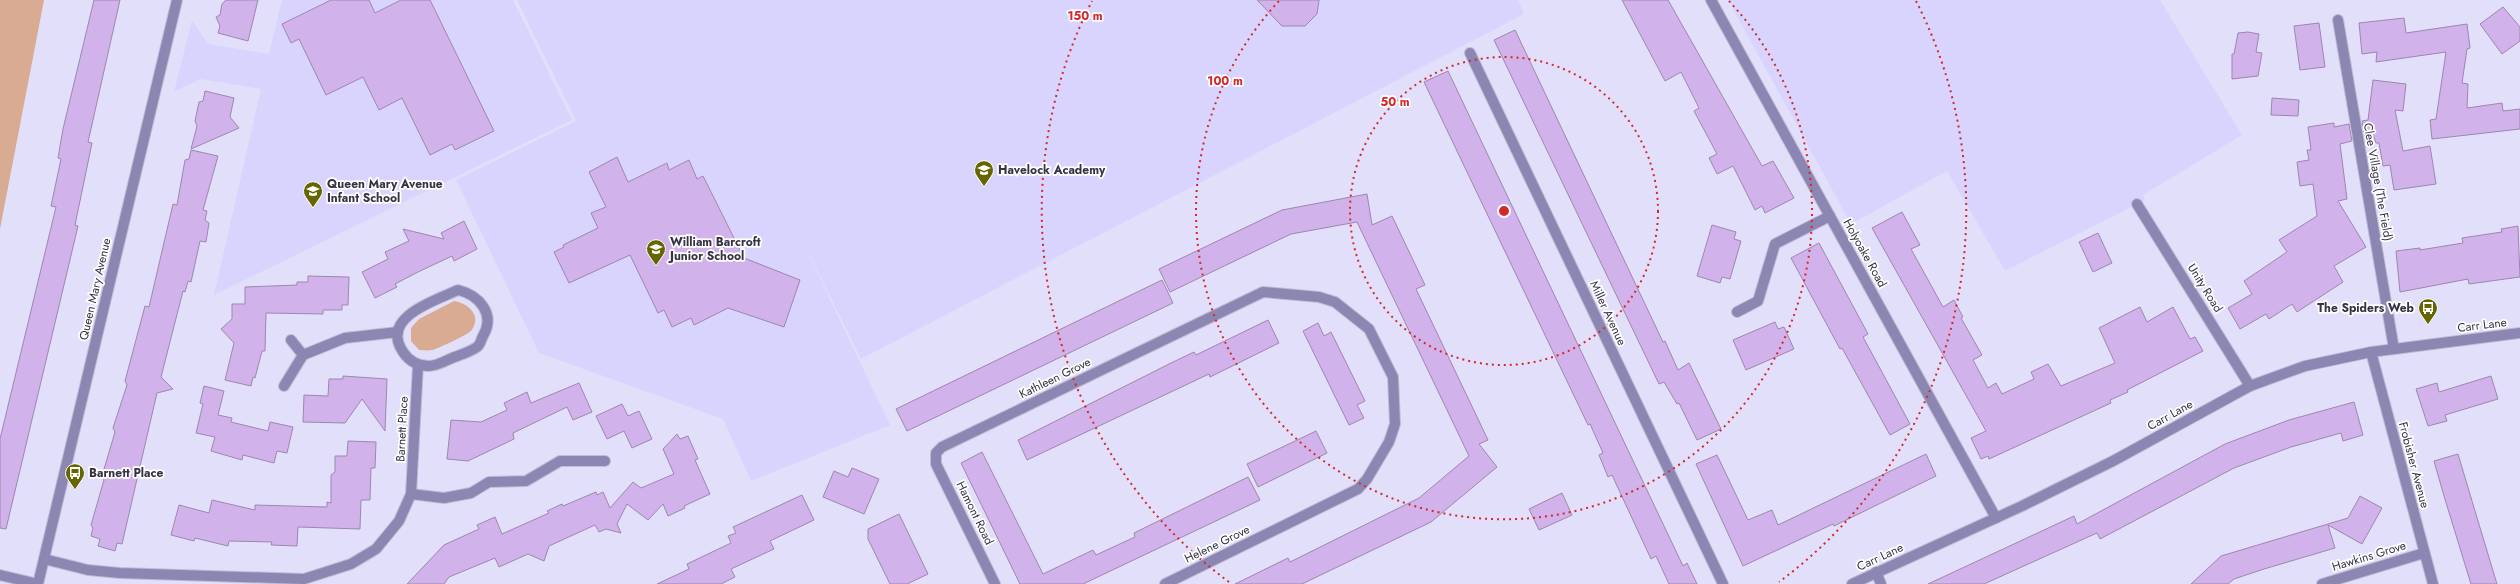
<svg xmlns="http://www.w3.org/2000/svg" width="2520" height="584" viewBox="0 0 2520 584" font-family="Jost,sans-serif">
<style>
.built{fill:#d8d4fe}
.green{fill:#d9ab92}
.building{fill:#d1b2ea;stroke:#9d87ae}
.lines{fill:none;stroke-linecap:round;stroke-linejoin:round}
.minor-casing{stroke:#bfbcd6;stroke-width:12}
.minor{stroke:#8c86b2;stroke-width:10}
.ring{fill:none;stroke:#d62828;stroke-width:2;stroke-dasharray:2 4}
.labels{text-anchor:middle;stroke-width:3.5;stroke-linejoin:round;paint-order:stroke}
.poi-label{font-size:12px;font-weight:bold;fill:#343243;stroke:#fff;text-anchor:start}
.street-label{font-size:12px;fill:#343243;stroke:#fff}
.centre{fill:#d62828;stroke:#fff;stroke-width:2}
.ring-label{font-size:12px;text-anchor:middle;font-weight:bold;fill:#d62828;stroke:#fff;stroke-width:3.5;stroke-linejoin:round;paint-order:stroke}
</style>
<rect width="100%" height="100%" fill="#e2dffb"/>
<g class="built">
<polygon points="282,0 513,0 572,120 214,295 261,89 201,79 174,92 192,20 208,44 269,54"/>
<polygon points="517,0 1518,0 1524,14 861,359 794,224 890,425 751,481 723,419 539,353 456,180 576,121"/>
<polygon points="1728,0 2160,0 2242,135 2143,195 2145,200 2005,271 1947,171 1851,224"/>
</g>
<g class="green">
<polygon points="0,0 44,0 0,229"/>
<path d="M454,301C468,303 483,316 471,331C467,335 437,349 432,350C428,351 423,350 419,350L411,341V328L419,319Z"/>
</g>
<g class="building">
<polygon points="94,0 120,0 88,142 92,143 75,225 78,226 6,529 0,528 0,439 56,207 51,206 61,159 58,158 63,129"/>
<polygon points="226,0 258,0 248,41 218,33 220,26 216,17 220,15 222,4"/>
<polygon points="331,0 369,0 375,13 401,0 430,0 494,131 455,150 452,144 430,155 402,98 379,110 363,77 326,95 299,39 291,43 282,24"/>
<polygon points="1257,0 1319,0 1317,14 1305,26 1282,26"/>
<polygon points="1622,0 1668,0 1762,166 1773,161 1794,198 1765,213 1762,206 1755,210 1733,166 1717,174 1709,158 1717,154 1694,111 1699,108 1681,72 1665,81"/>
<polygon points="2503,7 2520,27 2520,41 2502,54 2480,24"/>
<polygon points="2404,18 2406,33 2467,24 2470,48 2467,49 2462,83 2468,84 2467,108 2502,103 2503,111 2520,109 2520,129 2432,139 2430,120 2436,119 2446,52 2376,62 2377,52 2362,54 2359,23"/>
<polygon points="2319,23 2325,67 2300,70 2294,26"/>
<polygon points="1515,30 1663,342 1665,341 1678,370 1689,363 1721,429 1697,440 1679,403 1677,404 1664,382 1659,384 1494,40"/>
<polygon points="2248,32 2259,34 2256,52 2262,53 2258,76 2232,79 2232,54 2234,54 2238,33"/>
<polygon points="1448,71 1683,566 1687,563 1697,584 1669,584 1656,556 1651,559 1612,475 1608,477 1599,455 1603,453 1590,424 1588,425 1424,82"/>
<polygon points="2373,80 2406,84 2403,111 2395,110 2403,151 2430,146 2436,184 2394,190 2390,165 2383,166 2379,143 2376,143 2374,137 2365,139 2362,121 2368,120"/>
<polygon points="205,91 234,98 230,117 239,128 191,149 197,126 195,121 199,102 203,101"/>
<polygon points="2272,98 2299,100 2298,116 2271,115"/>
<polygon points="2334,123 2334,127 2349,124 2352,141 2340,144 2347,199 2338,201 2366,247 2334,266 2343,282 2297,312 2292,304 2269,319 2266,314 2240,329 2228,308 2252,294 2244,281 2287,252 2279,240 2317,216 2313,184 2300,186 2297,162 2309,160 2307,150 2311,150 2308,127"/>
<polygon points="191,150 218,156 203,210 207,211 205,220 209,223 206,242 200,241 191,282 188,281 185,292 183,291 161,377 173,389 157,393 122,544 117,543 115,551 98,546 100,539 91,536 93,528 91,525 104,480 102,476 115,432 113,428 127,385 125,381 145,306 149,307 173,204 177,205 185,160 189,159"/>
<polygon points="617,157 628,182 667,163 669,170 689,160 697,179 703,176 744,258 800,280 784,327 728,308 694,325 691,318 672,327 664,310 658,313 630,255 569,283 554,252 564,247 563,245 598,228 591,213 606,207 589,172"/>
<polygon points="1367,194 1372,225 1392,216 1425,285 1416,289 1488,440 1479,444 1497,467 1431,522 1302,584 1235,584 1288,558 1290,562 1419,498 1469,456 1357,222 1291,234 1170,292 1159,269 1282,210"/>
<polygon points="1902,212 1920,245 1911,249 1943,307 1954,300 1963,317 1961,318 1982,355 1973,360 1988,388 1996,383 2002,394 2034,379 2031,372 2048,364 2061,386 2115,363 2099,328 2140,307 2147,322 2173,307 2190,339 2195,337 2203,351 2127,390 2128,392 2110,400 2111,403 1989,459 1988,456 1981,459 1971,438 1986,431 1872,228"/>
<polygon points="464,221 477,249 454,261 452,256 418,272 395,284 397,287 375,298 362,272 388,259 385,252 409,241 403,229 444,239 441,233"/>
<polygon points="1712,225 1736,232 1734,239 1741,241 1730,279 1722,277 1720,283 1697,276"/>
<polygon points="2518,226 2520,277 2469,284 2468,279 2400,292 2396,251 2420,248 2420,250 2463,243 2462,238 2502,232 2501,229"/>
<polygon points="2098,233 2112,263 2093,272 2079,242"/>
<polygon points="1819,243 1868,334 1863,337 1910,424 1890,435 1842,348 1840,349 1791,258"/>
<polygon points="308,276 349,277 348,305 342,305 342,310 323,310 323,314 266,313 265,351 262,351 255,378 253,377 251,386 225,380 234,343 221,329 232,319 232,304 245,304 245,287 297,285 297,282 308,282"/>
<polygon points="1162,280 1173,303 907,431 896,409"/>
<polygon points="1268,320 1279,343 1210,377 1209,374 1027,460 1018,440 1171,363 1194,352 1196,355"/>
<polygon points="1775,322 1778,329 1784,327 1794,349 1746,370 1733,340"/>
<polygon points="1318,323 1324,336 1331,332 1365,401 1357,405 1364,418 1349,425 1303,331"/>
<polygon points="343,376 387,379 385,431 362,399 345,423 303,422 304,395 328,396 329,379 343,379"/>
<polygon points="2491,376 2498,399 2445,415 2447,421 2428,426 2416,389 2437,383 2439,392"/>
<polygon points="579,383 592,412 573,420 567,407 513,433 514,439 468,461 447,459 451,420 481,422 507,410 504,403 527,392 531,403"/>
<polygon points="204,386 224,391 218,415 232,418 231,422 268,431 270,422 293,427 287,453 277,451 274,463 243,455 242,460 211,451 215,437 196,433 203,404 200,403"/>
<polygon points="2354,402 2363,435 2343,441 2341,433 2291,447 2234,468 2100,539 2097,533 1984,584 1928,584 2074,516 2077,524 2225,444 2289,420"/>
<polygon points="622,404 628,416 639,411 652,439 632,448 624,431 607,439 596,416"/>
<polygon points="1316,431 1327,453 1258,487 1247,464"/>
<polygon points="677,434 680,439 688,436 698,459 695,460 710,494 684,506 685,508 668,516 663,504 648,520 627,504 617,524 621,533 606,529 599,532 595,525 549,546 544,561 528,554 499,567 495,558 449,577 444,584 407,584 444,545 479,529 477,525 495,517 502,534 549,513 547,511 562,504 563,506 596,492 597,495 603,492 610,508 633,482 641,488 674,474 663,449"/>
<polygon points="348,441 376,442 375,468 371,468 370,500 361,500 360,529 298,527 297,546 271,545 272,542 229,541 228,546 195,538 194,541 171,535 179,505 209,513 212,500 255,510 255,505 327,507 327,502 331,503 331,475 335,472 335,456 347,456"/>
<polygon points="982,452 1043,574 1093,550 1096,555 1135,537 1134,533 1248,477 1260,500 1083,584 1020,584 961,463"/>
<polygon points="1926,454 1936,476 1834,526 1833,524 1743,566 1696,464 1717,455 1748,520 1772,510 1778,525"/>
<polygon points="2458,454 2472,501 2497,584 2471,584 2444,496 2434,461"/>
<polygon points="852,468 879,479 864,514 823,497 834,471 848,477"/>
<polygon points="1562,493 1572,515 1539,530 1529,509"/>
<polygon points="802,495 814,520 770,541 774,549 731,569 735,577 721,584 657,584 689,569 687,564 731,543 728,536 736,533 733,527"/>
<polygon points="2360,496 2382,508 2362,544 2328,525 2335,548 2264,569 2234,579 2228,584 2191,584 2221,556 2348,518"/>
<polygon points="899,514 928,574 907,584 890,584 868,539 868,529"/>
</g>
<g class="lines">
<defs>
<g id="minor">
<polyline points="1711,0 1996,518"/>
<polyline points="2338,20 2394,349"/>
<polyline points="1470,53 1723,584"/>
<polyline points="2137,204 2250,386"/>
<path d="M458,290C479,295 496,314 483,336C481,340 480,345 477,347C470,352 460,355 452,358C445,361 437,366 429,366C418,366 409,361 403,352C380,317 434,301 458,290Z"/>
<polyline points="1737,312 1758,301 1775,244 1830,216"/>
<polyline points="291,340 303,355"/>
<polyline points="2371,352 2433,584"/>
<polyline points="284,386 303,355 345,338 398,332"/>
<polyline points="411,494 444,498 471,493 489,482 526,481 560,461 605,461"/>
<polyline points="44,559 88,570 120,573 304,579 351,564 376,549 399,521 411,494 418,365"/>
<polyline points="1876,572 1881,584"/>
<polyline points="0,575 38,584"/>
<polyline points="38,584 177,0"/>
<polyline points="995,584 936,464 936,453 942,447 1263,292 1319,297 1335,302 1369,329 1393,377 1395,424 1389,442 1367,479 1358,489 1165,584"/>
<polyline points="1852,584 2022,506 2113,461 2250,386 2305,366 2371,352 2520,333"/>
<polyline points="2322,584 2424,553"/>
</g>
</defs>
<use href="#minor" class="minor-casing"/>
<use href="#minor" class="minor"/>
</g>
<g class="ring">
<circle cx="1504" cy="211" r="154"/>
<path d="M1729 1A308 308 0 1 1 1279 1"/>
<path d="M1229 582A462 462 0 0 1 1092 1M1916 1A462 462 0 0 1 1779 582"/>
</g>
<defs>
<symbol id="school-pin" viewBox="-11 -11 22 30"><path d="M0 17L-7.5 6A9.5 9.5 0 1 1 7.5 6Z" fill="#660" stroke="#fff"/><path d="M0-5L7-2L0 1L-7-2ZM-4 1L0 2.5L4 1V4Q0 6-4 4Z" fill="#fff"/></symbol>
<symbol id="bus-pin" viewBox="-11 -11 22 30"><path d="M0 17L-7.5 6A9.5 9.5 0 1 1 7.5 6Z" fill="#660" stroke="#fff"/><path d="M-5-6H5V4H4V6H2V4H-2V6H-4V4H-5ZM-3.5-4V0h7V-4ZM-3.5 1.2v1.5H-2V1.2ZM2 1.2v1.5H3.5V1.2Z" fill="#fff"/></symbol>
</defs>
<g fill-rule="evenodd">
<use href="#school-pin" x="973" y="159" width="22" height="30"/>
<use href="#school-pin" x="302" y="180" width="22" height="30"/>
<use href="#school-pin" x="645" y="238" width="22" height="30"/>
<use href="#bus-pin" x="2417" y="297" width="22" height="30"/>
<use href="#bus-pin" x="64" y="462" width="22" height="30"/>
</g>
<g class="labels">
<g class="poi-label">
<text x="998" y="174">Havelock Academy</text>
<text x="327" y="188">Queen Mary Avenue<tspan x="327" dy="14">Infant School</tspan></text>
<text x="670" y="246">William Barcroft<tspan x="670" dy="14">Junior School</tspan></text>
<text x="2414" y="312" text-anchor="end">The Spiders Web</text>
<text x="89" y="477">Barnett Place</text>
</g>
<g class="street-label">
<text transform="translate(2378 182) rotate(80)" y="4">Clee Village (The Field)</text>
<text transform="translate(1865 253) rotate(61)" y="4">Holyoake Road</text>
<text transform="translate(2205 288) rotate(58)" y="4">Unity Road</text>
<text transform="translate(95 289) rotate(-77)" y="4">Queen Mary Avenue</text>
<text transform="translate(1608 313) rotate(65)" y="4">Miller Avenue</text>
<text transform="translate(2482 325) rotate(-7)" y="4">Carr Lane</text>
<text transform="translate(1055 378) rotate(-26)" y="4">Kathleen Grove</text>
<text transform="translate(2170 415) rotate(-29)" y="4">Carr Lane</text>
<text transform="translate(402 429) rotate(-87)" y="4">Barnett Place</text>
<text transform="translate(2414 465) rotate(75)" y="4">Frobisher Avenue</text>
<text transform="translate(975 513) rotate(64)" y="4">Hamont Road</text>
<text transform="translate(1217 544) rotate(-26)" y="4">Helene Grove</text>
<text transform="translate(2369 556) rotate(-17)" y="4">Hawkins Grove</text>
<text transform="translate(1880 557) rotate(-25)" y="4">Carr Lane</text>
</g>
</g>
<circle cx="1504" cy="211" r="6" class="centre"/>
<g class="ring-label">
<text x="1085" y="20">150 m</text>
<text x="1225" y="85">100 m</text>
<text x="1395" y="106">50 m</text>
</g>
</svg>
